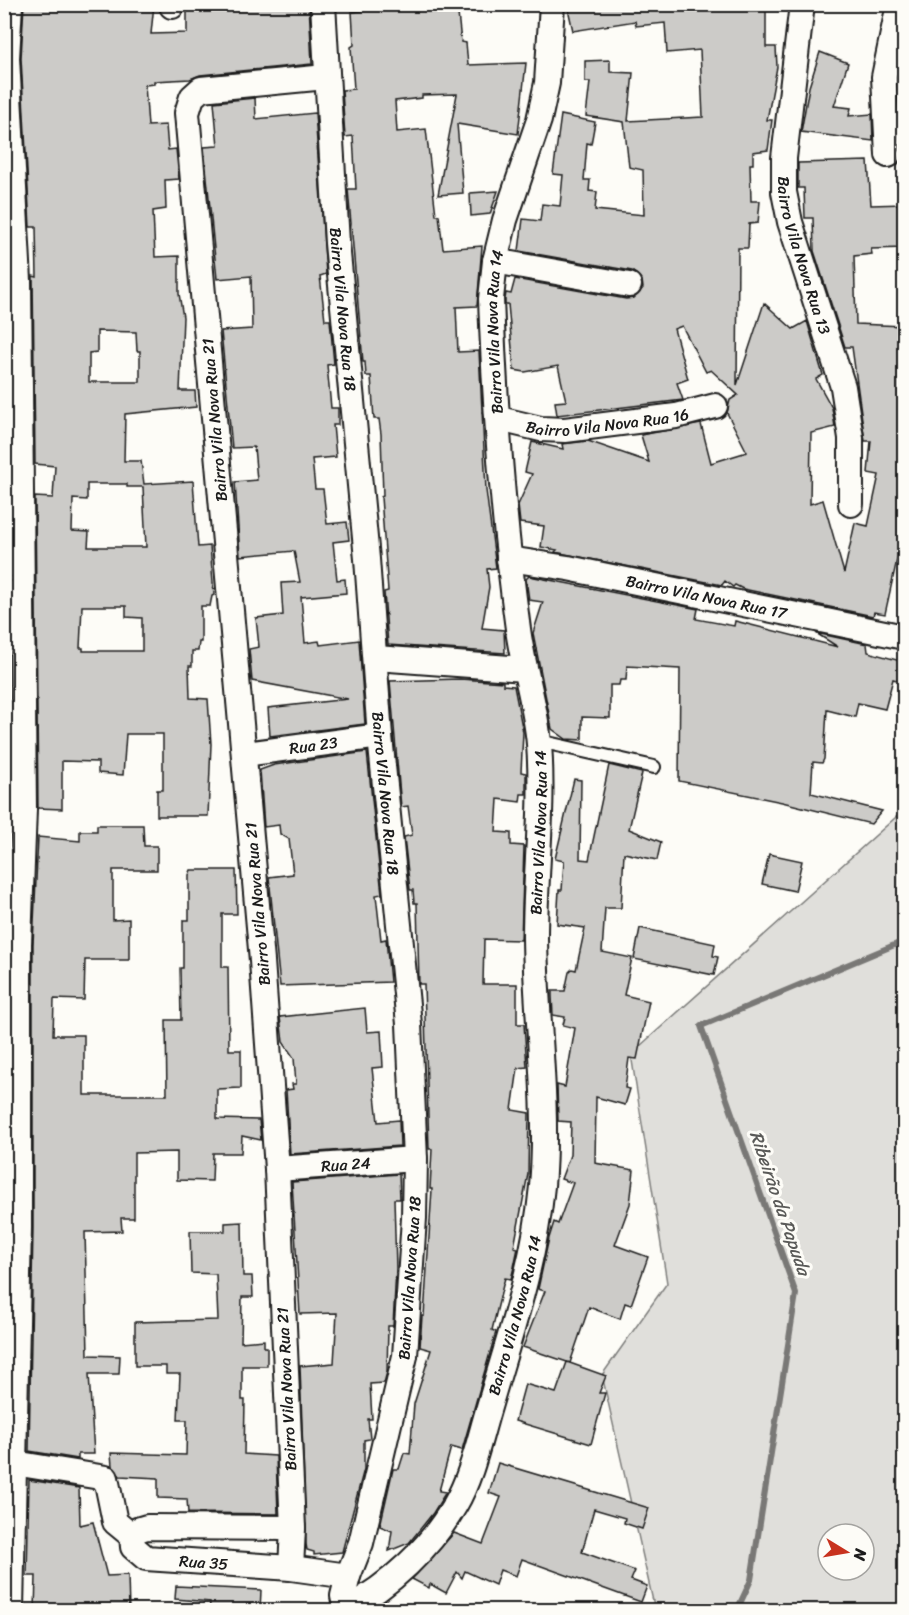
<svg xmlns="http://www.w3.org/2000/svg" width="909" height="1615" viewBox="0 0 909 1615" font-family="Sriracha,sans-serif">
<style>
.green{fill:#e0dfdb;stroke:#7e7e7c;stroke-width:1.5;fill-rule:evenodd}
.lines{fill:none;stroke-linecap:round;stroke-linejoin:round}
.stream{stroke:#797876;stroke-width:6}
.building{fill:#cccbc8;stroke:#1c1c1c;stroke-width:1.5;fill-rule:evenodd}
.service-casing{stroke:#1c1c1c;stroke-width:16}
.minor-casing{stroke:#1c1c1c;stroke-width:28}
.service{stroke:#fdfcf7;stroke-width:12}
.minor{stroke:#fdfcf7;stroke-width:24}
.labels{text-anchor:middle;stroke-width:6;stroke-linejoin:round;paint-order:stroke}
.street-label{font-size:16px;fill:#1c1c1c;stroke:#fdfcf7}
.water-label{font-size:18px;font-style:italic;fill:#5a5a58;stroke:#fdfcf7}
</style>
<rect width="100%" height="100%" fill="#fdfcf7"/>
<filter id="ink" filterUnits="userSpaceOnUse"><feTurbulence type="fractalNoise" baseFrequency=".0167" numOctaves="2"/><feDisplacementMap in="SourceGraphic" scale="12" xChannelSelector="R" yChannelSelector="G"/><feConvolveMatrix kernelMatrix="1 2 1 2 8 2 1 2 1" color-interpolation-filters="sRGB"/></filter>
<g filter="url(#ink)">
<path class="green" d="M904,810V1610H655L602,1375L667,1283L631,1054ZM828,1534H864V1570H828Z"/>
<g class="lines">
<polyline class="stream" points="737,1610 751,1580 796,1294 701,1026 904,941"/>
</g>
<g class="building">
<path d="M24,4H154L151,34L187,33V4H309L312,64L200,75L190,79L154,81V84L145,85L148,126L166,125L168,150L176,149L179,179L165,180L166,209L153,211L155,257L179,256V294L183,317L180,391H195L196,407L125,414L124,461H141L144,484L193,481L198,547L210,546L214,595L212,596L210,606H201V642H199L198,651H192V666H189L190,698L208,699L211,744L208,816H157V790H163V734H126L123,775L98,773V762L62,761V809L38,808L35,497L53,498L55,466L35,464L33,276L37,277L36,227H30L21,58ZM97,331L136,332L137,351H140V382H89V353L97,352ZM87,484H127V487H143L146,547H88L89,532L72,531L73,499L87,500ZM82,606H126V617L142,618V651H83V648H80Z"/>
<polygon points="417,4 457,4 461,42 466,43 468,65 526,63 518,134 457,124 463,193 438,195 457,94 422,95 422,98 395,101 397,132 426,129 436,215 439,215 443,249 482,246 477,306 456,307 458,352 479,351 486,490 496,568 487,569 489,587 482,628 504,630 505,653 388,645 384,592 388,591 381,497 383,496 381,434 379,419 374,419 371,376 366,376 365,362 363,362 348,189 356,189 353,136 345,137 342,90 354,89 351,47 354,45 352,12"/>
<polygon points="567,4 766,4 766,47 776,47 777,67 767,120 772,120 768,150 753,152 753,164 750,164 751,201 760,201 758,223 749,224 748,248 738,248 737,385 764,303 793,329 807,321 823,375 816,379 832,408 835,427 811,433 810,504 823,500 844,573 855,523 868,526 879,475 868,473 871,441 865,441 852,347 845,347 814,251 813,218 805,218 804,188 798,188 798,163 868,161 871,205 904,204 904,248 871,249 872,254 854,256 856,324 904,326 904,528 885,614 874,612 873,616 743,589 735,585 733,587 725,581 722,585 555,552 557,550 541,547 544,526 520,523 518,505 532,474 525,472 532,442 563,449 562,444 588,441 649,462 641,435 701,424 711,463 747,452 727,413 730,400 738,395 711,370 706,372 682,326 674,329 688,379 677,383 683,400 557,415 555,402 566,401 558,366 525,372 514,370 508,304 505,304 505,299 506,293 511,294 515,279 626,299 634,298 643,288 642,280 632,271 519,251 523,219 540,221 542,204 560,206 563,175 553,174 561,115 595,122 591,144 587,143 584,180 590,180 589,191 597,192 595,210 644,215 643,170 629,167 624,122 586,116 590,82 585,82 585,61 610,60 610,72 633,73 628,121 703,117 700,50 667,53 665,23 636,26 635,21 573,31"/>
<polygon points="820,52 848,63 834,106 851,108 849,116 872,114 873,141 801,132 809,87"/>
<polygon points="255,98 256,119 315,113 326,274 320,276 325,320 330,320 334,364 327,365 331,408 338,408 338,425 333,425 336,457 312,459 315,489 323,489 327,524 347,522 349,540 333,542 337,580 345,579 346,593 301,597 305,643 319,641 320,645 359,640 365,724 270,736 268,708 348,699 252,681 249,649 259,647 256,618 283,615 281,583 300,582 294,551 240,556 235,482 257,480 254,447 232,448 221,331 252,329 251,276 217,279 204,147 218,146 214,102"/>
<polygon points="498,191 490,214 471,216 470,193"/>
<polygon points="4,515 7,515 8,635 4,635"/>
<polygon points="529,576 698,609 696,619 734,626 735,621 838,647 816,633 867,644 868,652 904,662 904,682 893,679 885,709 858,703 855,717 827,710 824,759 822,763 813,762 811,793 882,811 871,824 782,802 679,781 680,669 627,666 626,680 620,680 619,685 610,685 610,718 582,717 582,740 566,739 552,729 533,633 543,602 529,600 526,579"/>
<polygon points="460,679 503,682 503,685 514,686 523,732 521,772 526,773 526,794 521,794 520,802 498,799 496,832 511,833 511,845 524,846 521,940 484,939 483,984 517,984 517,1024 524,1024 527,1067 518,1068 512,1110 529,1113 528,1174 514,1247 518,1248 514,1267 511,1279 505,1278 503,1285 492,1330 496,1332 462,1450 451,1447 439,1491 446,1492 433,1513 409,1543 389,1551 392,1531 380,1526 393,1469 399,1469 404,1453 410,1454 414,1404 431,1350 420,1347 422,1316 424,1316 432,1189 430,1189 432,1149 429,1149 424,984 419,984 417,903 414,903 413,890 410,890 404,837 412,835 408,806 401,807 390,681"/>
<polygon points="367,752 382,894 376,895 381,940 386,939 390,982 280,986 269,877 293,874 289,839 280,834 279,825 264,827 260,770 274,765"/>
<polygon points="609,765 642,773 629,829 661,842 657,860 624,853 621,908 605,908 602,952 632,958 624,995 649,1001 637,1059 629,1058 625,1088 630,1089 625,1105 596,1097 595,1163 634,1170 630,1204 615,1245 648,1257 631,1305 625,1303 620,1319 589,1307 570,1363 523,1347 545,1291 538,1289 549,1238 554,1222 558,1224 573,1183 561,1179 570,1155 571,1122 558,1121 557,1085 565,1087 575,1028 563,1025 565,1017 553,1015 552,996 552,991 565,991 569,972 572,969 576,970 585,928 557,924 559,890 562,890 564,861 555,859 574,779 581,780 580,859 589,860"/>
<polygon points="97,825 143,825 144,846 157,846 157,870 113,870 113,920 129,919 129,960 85,960 84,1000 54,999 53,1035 84,1035 84,1095 167,1095 166,1020 181,1020 180,968 183,968 183,920 189,920 189,875 191,870 236,870 237,914 222,914 222,967 228,967 229,1050 241,1050 241,1088 217,1089 217,1119 259,1120 261,1140 242,1136 241,1153 213,1153 212,1181 177,1180 177,1152 134,1153 134,1218 121,1218 122,1231 85,1232 88,1355 120,1356 119,1374 89,1374 94,1454 78,1454 78,1459 29,1451 33,1228 33,944 38,837 80,841 80,831 97,831"/>
<polygon points="769,854 802,861 795,891 762,884"/>
<polygon points="640,928 715,944 713,956 718,957 714,975 634,959"/>
<polygon points="365,1008 367,1032 381,1031 383,1067 372,1068 378,1122 399,1120 400,1146 290,1154 286,1090 293,1089 292,1084 296,1084 294,1058 283,1042 280,1017"/>
<polygon points="399,1174 400,1199 394,1199 396,1269 393,1326 388,1326 387,1372 384,1383 370,1384 372,1419 368,1419 370,1439 364,1440 364,1469 342,1552 314,1555 314,1552 307,1550 306,1544 300,1366 334,1363 337,1313 300,1314 292,1182"/>
<polygon points="242,1222 243,1276 252,1276 253,1297 242,1297 241,1342 264,1340 264,1347 267,1347 267,1366 242,1366 242,1400 245,1400 244,1454 276,1456 278,1514 188,1513 187,1499 158,1498 158,1478 120,1476 112,1466 111,1453 186,1455 187,1420 178,1420 180,1374 166,1374 166,1366 135,1366 135,1322 218,1320 216,1274 191,1273 190,1231 225,1231 225,1223"/>
<polygon points="567,1362 606,1376 599,1393 605,1393 591,1444 515,1421 525,1384 556,1393"/>
<polygon points="498,1463 649,1508 642,1529 624,1523 625,1518 594,1509 582,1552 635,1571 631,1580 647,1586 641,1602 522,1559 516,1576 500,1570 495,1585 465,1571 462,1578 457,1572 446,1593 430,1584 429,1588 412,1579 454,1533 483,1544 501,1497 489,1493"/>
<polygon points="29,1480 79,1488 80,1525 93,1522 107,1576 128,1575 129,1611 35,1611 36,1576 27,1576"/>
<polygon points="176,1586 261,1590 260,1611 209,1611 210,1602 175,1599"/>
</g>
<g class="lines">
<defs>
<polyline id="service" points="539,741 654,767"/>
<g id="minor">
<polyline points="10,4 7,58 19,281 24,809 19,944 19,1228 11,1610"/>
<path id="s1" d="M323,4L337,243L367,559L380,736L409,1024L415,1159L414,1218L405,1356L361,1543L348,1576L343,1596L346,1610"/>
<path id="s2" d="M802,4L784,158V192L790,222L843,387L851,438V504"/>
<polyline points="172,6 172,4"/>
<polyline points="888,155 884,77 899,4"/>
<polyline points="495,261 629,285"/>
<path id="s3" d="M499,419L541,429L565,430L676,416L715,406"/>
<path id="s4" d="M509,559L568,568L904,637"/>
<polyline points="376,658 524,669"/>
<path id="s5" d="M245,754L380,736"/>
<path id="s6" d="M277,1169L415,1159"/>
<path id="s7" d="M14,1463L106,1478L115,1522L132,1536L133,1547L146,1558L291,1568L348,1576"/>
<polyline points="132,1536 137,1530 147,1527 293,1528"/>
<polyline points="291,1568 293,1528 277,1169 262,961 187,113 192,97 201,89 326,77"/>
<path id="s8" d="M346,1609C390,1586 430,1548 455,1505C472,1476 479,1440 489,1407C510,1335 535,1262 542,1186C549,1104 536,1020 535,938C535,873 544,809 539,744C536,706 523,668 518,629C503,520 495,409 491,299L495,261L505,220L539,120L547,83L552,4"/>
</g>
</defs>
<use href="#service" class="service-casing"/>
<use href="#minor" class="minor-casing"/>
<use href="#service" class="service"/>
<use href="#minor" class="minor"/>
</g>
</g>
<g class="labels">
<g class="street-label">
<text dy="6" stroke="none"><textPath href="#s2" startOffset="255">Bairro Vila Nova Rua 13</textPath></text>
<text dy="6" stroke="none"><textPath href="#s1" startOffset="306">Bairro Vila Nova Rua 18</textPath></text>
<text dy="6" stroke="none"><textPath href="#s8" startOffset="1342">Bairro Vila Nova Rua 14</textPath></text>
<text dy="6" stroke="none"><textPath href="#s3" startOffset="110">Bairro Vila Nova Rua 16</textPath></text>
<text transform="translate(214 420) rotate(-95)" y="6">Bairro Vila Nova Rua 21</text>
<text dy="6" stroke="none"><textPath href="#s4" startOffset="201">Bairro Vila Nova Rua 17</textPath></text>
<text dy="6" stroke="none"><textPath href="#s5" startOffset="69">Rua 23</textPath></text>
<text dy="6" stroke="none"><textPath href="#s1" startOffset="792">Bairro Vila Nova Rua 18</textPath></text>
<text dy="6" stroke="none"><textPath href="#s8" startOffset="838">Bairro Vila Nova Rua 14</textPath></text>
<text transform="translate(257 904) rotate(-95)" y="6">Bairro Vila Nova Rua 21</text>
<text dy="6" stroke="none"><textPath href="#s6" startOffset="69">Rua 24</textPath></text>
<text transform="translate(409 1278) rotate(-86)" y="6">Bairro Vila Nova Rua 18</text>
<text dy="6" stroke="none"><textPath href="#s8" startOffset="352">Bairro Vila Nova Rua 14</textPath></text>
<text transform="translate(286 1389) rotate(-93)" y="6">Bairro Vila Nova Rua 21</text>
<text dy="6" stroke="none"><textPath href="#s7" startOffset="246">Rua 35</textPath></text>
</g>
<g class="water-label">
<text transform="translate(780 1203) rotate(71)" y="6">Ribeirão da Papuda</text>
</g>
</g>
<rect width="909" height="1615" fill="none" stroke="#fdfcf7" stroke-width="24"/>
<rect x="12" y="12" width="885" height="1591" fill="none" stroke="#1c1c1c" stroke-width="2" filter="url(#ink)"/>
<g transform="translate(846 1552) rotate(101)"><circle r="28" fill="#fdfcf7" stroke="#a3a29f" stroke-width="1.5"/>
<path d="M0-4.5L10 22L0 15L-10 22Z" fill="#c8321e"/>
<text y="-9" font-size="16" font-weight="bold" text-anchor="middle" fill="#1c1c1c">N</text>
</g>
</svg>
